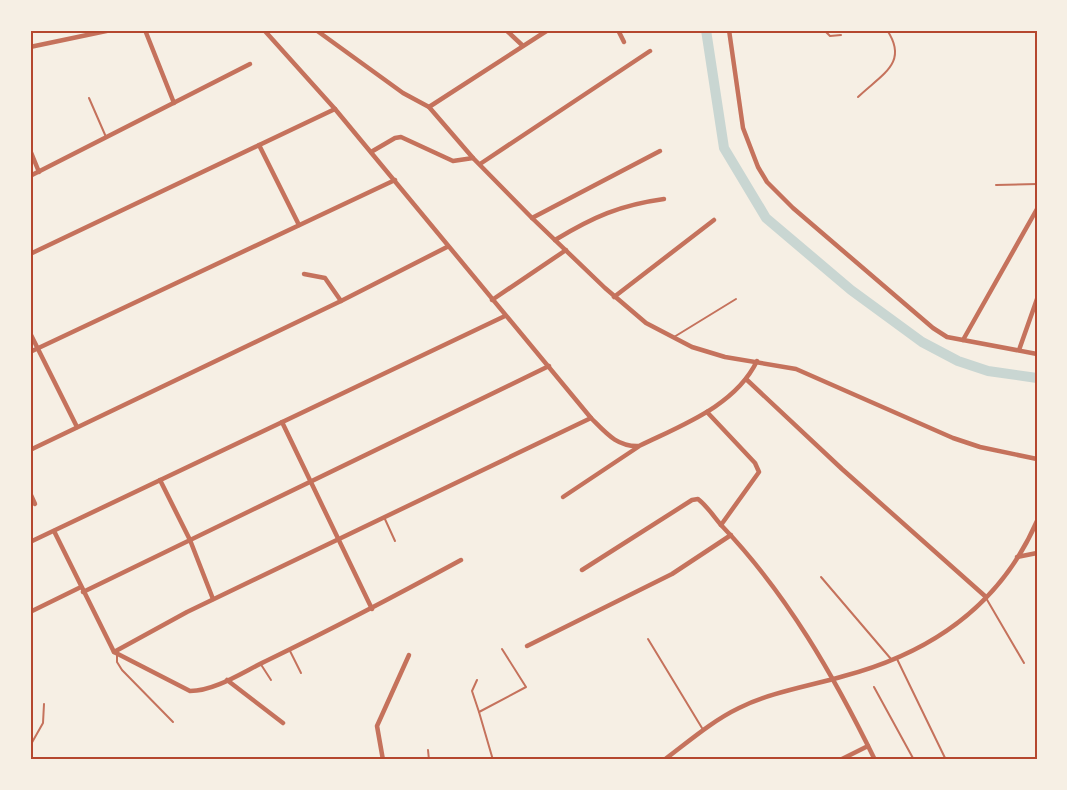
<svg xmlns="http://www.w3.org/2000/svg" width="1067" height="790" viewBox="0 0 1067 790" font-family="'Noto Sans',sans-serif">
<style>
.lines{fill:none;stroke-linecap:round;stroke-linejoin:round}
.canal{stroke:#c9d6d2;stroke-width:10}
.service{stroke:#c5725c;stroke-width:2}
.minor{stroke:#c5725c;stroke-width:4.5}
.neatline{fill:none;stroke:#b5482f;stroke-width:2}
</style>
<rect width="100%" height="100%" fill="#f6efe4"/>
<g class="lines">
<polyline class="canal" points="706,30 724,148 766,218 851,290 922,342 958,361 988,371 1037,378"/>
<g class="service">
<polyline points="824,30 830,36 841,35"/>
<path d="M858,97C882,74 909,63 887,30"/>
<polyline points="89,98 106,137"/>
<polyline points="996,185 1037,184"/>
<polyline points="674,337 736,299"/>
<polyline points="384,517 395,541"/>
<polyline points="821,577 891,659"/>
<polyline points="986,598 1024,663"/>
<polyline points="648,639 702,728"/>
<polyline points="289,649 301,673"/>
<polyline points="117,654 117,662 122,670 173,722"/>
<polyline points="897,659 946,760"/>
<polyline points="260,663 271,680"/>
<polyline points="477,680 472,691 479,712"/>
<polyline points="874,687 914,760"/>
<polyline points="30,746 43,723 44,704"/>
<polyline points="428,750 429,760"/>
<polyline points="493,760 479,712 526,687 502,649"/>
</g>
<g class="minor">
<polyline points="145,30 174,103"/>
<path d="M264,30L335,109L591,418C606,433 617,447 639,446C682,425 735,406 757,361"/>
<polyline points="316,30 403,93 429,107 473,158 532,218 605,288 646,323 692,347 725,357 796,369 953,438 980,447 1037,459"/>
<polyline points="506,30 522,45"/>
<polyline points="618,30 624,42"/>
<polyline points="729,30 743,128 758,167 767,182 793,208 933,328 947,337 1037,354"/>
<polyline points="30,47 111,30"/>
<polyline points="429,107 548,30"/>
<polyline points="259,145 299,225"/>
<polyline points="30,150 39,172"/>
<polyline points="371,152 395,138 401,137 453,161 473,158"/>
<polyline points="480,164 650,51"/>
<polyline points="30,176 250,64"/>
<polyline points="532,218 660,151"/>
<path d="M555,240C593,217 620,205 664,199"/>
<polyline points="30,254 335,109"/>
<polyline points="304,274 325,278 341,301"/>
<polyline points="614,297 714,220"/>
<polyline points="492,300 566,250"/>
<polyline points="30,333 77,427"/>
<polyline points="963,340 1037,209"/>
<polyline points="1019,350 1037,299"/>
<polyline points="30,352 395,180"/>
<polyline points="746,379 842,469 986,597"/>
<polyline points="707,412 755,463 759,472 721,525"/>
<polyline points="282,422 372,609"/>
<polyline points="30,450 341,301 447,247"/>
<polyline points="160,480 190,540 213,599"/>
<polyline points="30,493 35,504"/>
<polyline points="563,497 638,447"/>
<path d="M54,531L114,652L190,691C215,691 243,672 266,661C332,629 397,595 461,560"/>
<polyline points="30,542 505,316"/>
<polyline points="1017,557 1037,553"/>
<path d="M582,570L692,500L698,499C708,507 714,517 722,526C787,594 834,676 875,760"/>
<polyline points="83,592 549,366"/>
<polyline points="30,612 81,587"/>
<polyline points="527,646 672,574 731,535"/>
<polyline points="114,652 187,612 591,418"/>
<polyline points="227,680 283,723"/>
<polyline points="383,760 377,726 409,655"/>
<path d="M664,760C688,742 712,721 739,708C771,692 810,686 844,676C931,653 1000,606 1037,521"/>
<polyline points="840,760 868,746"/>
</g>
</g>
<rect width="1067" height="790" fill="none" stroke="#f6efe4" stroke-width="63"/>
<rect x="32" y="32" width="1004" height="726" class="neatline"/>
</svg>
